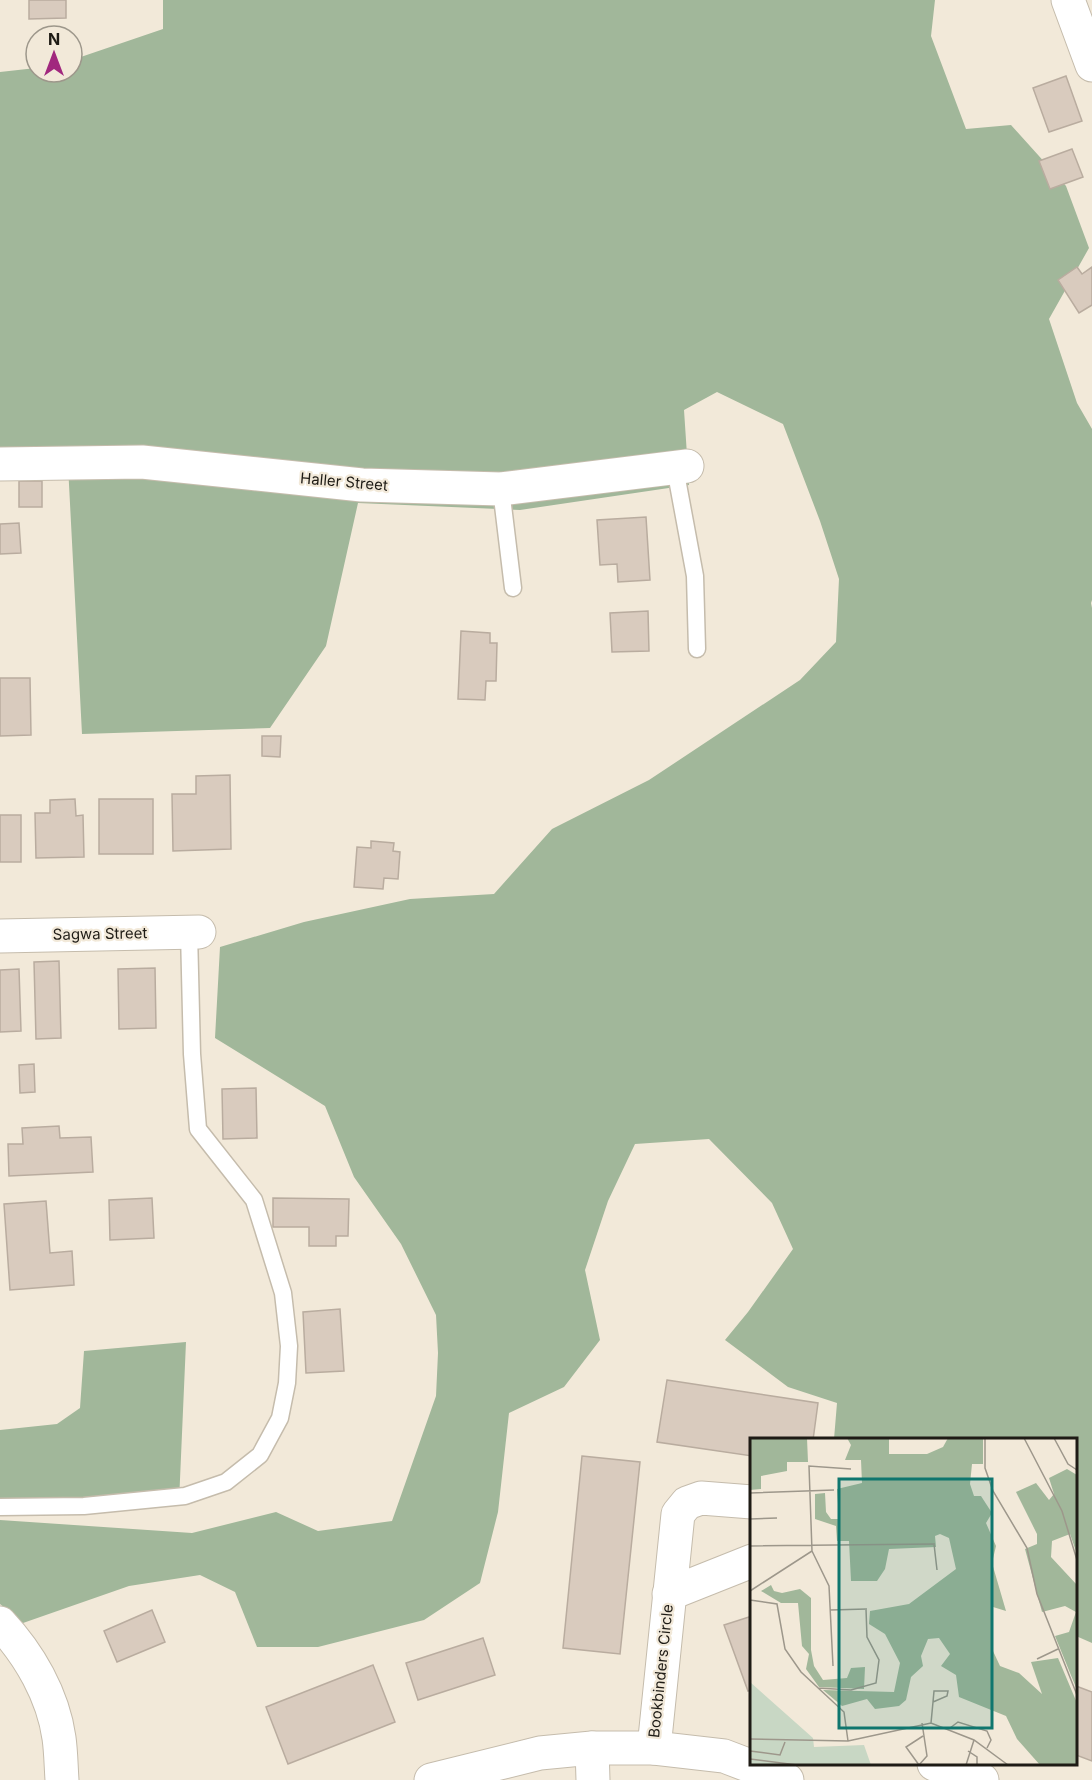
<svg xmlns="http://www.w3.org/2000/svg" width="1092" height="1780" viewBox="0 0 1092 1780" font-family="Inter,sans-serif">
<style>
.forest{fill:#a1b79a}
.building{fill:#d9cbbe;stroke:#b9ac9f;stroke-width:1.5}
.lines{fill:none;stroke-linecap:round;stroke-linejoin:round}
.service-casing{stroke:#c5bcac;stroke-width:19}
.minor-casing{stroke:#c5bcac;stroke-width:35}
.service{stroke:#fff;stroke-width:16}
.minor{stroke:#fff;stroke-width:33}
.labels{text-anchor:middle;stroke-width:4.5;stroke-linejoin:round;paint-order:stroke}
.street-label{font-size:15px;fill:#1e1b15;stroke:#f2e9d9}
.inset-road{fill:none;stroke:#9d978b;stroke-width:1.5}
.view{fill:#0f766e;fill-opacity:0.15;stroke:#0f766e;stroke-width:3}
.inset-edge{fill:none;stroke:#1e1b15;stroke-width:3}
</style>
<rect width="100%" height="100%" fill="#f2e9d9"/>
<g class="forest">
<polygon points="163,0 935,0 931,36 966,129 1011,125 1066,186 1089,248 1049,319 1077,403 1092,429 1092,600 1091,603 1092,608 1092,1643 1076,1636 1076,1440 834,1439 837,1403 788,1387 725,1340 748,1312 793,1249 772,1203 709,1139 635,1144 608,1201 585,1270 600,1340 564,1387 509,1413 498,1512 480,1583 424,1620 318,1647 257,1647 235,1592 200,1575 129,1586 23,1623 0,1604 0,1520 192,1533 276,1512 318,1531 392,1521 436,1396 438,1353 436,1315 401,1244 354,1177 325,1106 215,1038 220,947 304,922 410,899 494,894 552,829 649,780 800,680 836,642 839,579 820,521 783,424 717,392 684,410 689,485 520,510 358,503 326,646 270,728 82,734 67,446 0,448 0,72 36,68 36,72 72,72 72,60 163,29"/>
<polygon points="186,1342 179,1502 0,1500 0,1430 57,1424 80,1408 84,1351"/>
</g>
<g class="building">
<polygon points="29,0 66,0 66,18 29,19"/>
<polygon points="1066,76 1082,121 1049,132 1033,88"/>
<polygon points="1072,149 1083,177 1050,189 1039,161"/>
<polygon points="1077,267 1082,274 1092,267 1092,305 1079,313 1058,280"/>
<rect x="19" y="481" width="23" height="26"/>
<polygon points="646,517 650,580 618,582 617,564 600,565 597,520"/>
<polygon points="19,523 21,553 0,554 0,524"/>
<polygon points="648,611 649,651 612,652 610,613"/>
<polygon points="461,631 490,633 490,643 497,643 496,681 486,681 485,700 458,699"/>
<polygon points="0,678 30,678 31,735 0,736"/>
<polygon points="262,736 281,736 280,757 262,756"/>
<polygon points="230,775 231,849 173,851 172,794 196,794 196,776"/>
<polygon points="75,799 76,816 83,815 84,857 36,858 35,813 50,813 50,800"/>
<rect x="99" y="799" width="54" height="55"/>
<rect x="0" y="815" width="21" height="47"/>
<polygon points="371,841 394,843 393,851 400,852 398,879 384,878 383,889 354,887 357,847 371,848"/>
<polygon points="59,961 61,1038 36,1039 34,962"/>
<polygon points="155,968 156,1028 119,1029 118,969"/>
<polygon points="19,969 21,1031 0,1032 0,970"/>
<polygon points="34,1064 35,1092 20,1093 19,1065"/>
<polygon points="256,1088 257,1138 223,1139 222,1089"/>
<polygon points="59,1126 60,1138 91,1137 93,1172 9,1176 8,1144 23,1144 22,1128"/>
<polygon points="152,1198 154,1238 110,1240 109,1200"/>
<polygon points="273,1198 349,1199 348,1236 336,1236 336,1246 309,1246 309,1227 273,1227"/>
<polygon points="46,1201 50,1253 72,1251 74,1285 10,1290 4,1204"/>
<polygon points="340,1309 344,1371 306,1373 303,1312"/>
<polygon points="667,1380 818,1403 813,1440 752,1440 752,1456 657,1442"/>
<polygon points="582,1456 640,1462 620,1654 563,1648"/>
<polygon points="152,1610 165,1642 117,1662 104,1631"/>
<polygon points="752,1616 752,1690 748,1691 724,1625"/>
<polygon points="483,1638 495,1675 418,1700 406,1663"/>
<polygon points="373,1665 395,1722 288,1764 266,1707"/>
<polygon points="1076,1686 1092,1692 1092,1761 1076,1755"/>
</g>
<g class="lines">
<defs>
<g id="service">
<polyline points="675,468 695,576 697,649"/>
<polyline points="501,489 513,588"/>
<polyline points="0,1507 84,1506 185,1496 226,1482 260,1455 280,1418 287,1383 289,1346 283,1293 254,1200 198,1129 192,1054 189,932"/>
</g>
<g id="minor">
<polyline points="1068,0 1092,65"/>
<polyline points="0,464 142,462 362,485 501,489 687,466"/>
<polyline points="0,936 199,932"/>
<polyline points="669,1594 752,1561"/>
<path d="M0,1623C29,1654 53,1695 59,1738C61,1752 61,1766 62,1780"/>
<polyline points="592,1748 593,1780"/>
<polyline points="654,1748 678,1514 687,1503 701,1498 752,1502"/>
<polyline points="934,1764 982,1780"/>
<polyline points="431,1780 540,1753 592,1748 654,1748 724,1756 787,1780"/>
</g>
</defs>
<use href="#service" class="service-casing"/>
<use href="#minor" class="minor-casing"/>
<use href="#service" class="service"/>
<use href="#minor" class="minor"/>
</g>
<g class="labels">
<g class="street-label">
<text transform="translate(344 482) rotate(5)" y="5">Haller Street</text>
<text transform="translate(100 934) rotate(-1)" y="5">Sagwa Street</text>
<text transform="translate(661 1671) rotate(-84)" y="5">Bookbinders Circle</text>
</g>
</g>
<g transform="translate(750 1438)">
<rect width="327" height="327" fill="#f2e9d9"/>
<path d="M0,244L63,300L64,309L114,307L121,327H0Z" fill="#c8d7c4"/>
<path d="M0,0H57L58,24H37V33L11,38V51L0,52ZM97,0H139V16H177L193,9L198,0H233V26H222L220,46L224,58H231L242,75L236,85L246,108L242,125L256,173L243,169V213L250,228L269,235L292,256L281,224L308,220L327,265V327H290L267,301L256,278L209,259L206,237L191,228L200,216L189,200L178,201L171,218L173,228L161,239L156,262L149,268L125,271L117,261L92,268L73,252L144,254L150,225L135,196L119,186L120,173L159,166L206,131L199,100L190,96L185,98L186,109L139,111L135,131L127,143H101L99,103H87L86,88L65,81V56L75,55L76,74L81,81H89L87,51L112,45L111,22H95L101,7ZM317,31L327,37V116L320,96L302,103L301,119L327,147V252L305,198L319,194L326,174L315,168L292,174L275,111L287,106V96L266,54L286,45L299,62L304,56L299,40ZM21,147L24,153L32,155L50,151L61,160V212L64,228L73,242L97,240L101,230L115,229L114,251L69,249L56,231L59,216L52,208L48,165H31L11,153Z" fill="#a1b79a"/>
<path class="inset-road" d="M235,0V30L243,53L277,110L287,156L327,257M274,0L312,73L327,122M304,0L318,26L327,32M0,55L84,52M0,81L27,80M184,106L187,132M0,108L185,106M62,113L79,148L83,228M0,153L62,113L59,28L101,31M0,162L27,166L35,211L51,234L94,274L98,303M80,172L117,171M287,221L308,211M68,250L101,252L126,245L129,222L117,199L116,171M181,285L183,264L184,253H198L197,258L183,264M200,290L208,284L237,293L241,302L237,310M0,301L98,303L181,285L224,302L258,327M0,313L30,317L35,304M218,313L227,319V327M0,321L47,327M169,327L177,318L172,285M169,327L156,309L173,298M216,327L224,302"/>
<path class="view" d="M89,41H242V290H89Z"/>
<rect width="327" height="327" class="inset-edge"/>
</g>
<g transform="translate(54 54)"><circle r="28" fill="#f2e9d9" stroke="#9d978b" stroke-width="1.5"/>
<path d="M0-4.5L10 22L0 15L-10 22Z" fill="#a1287e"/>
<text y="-9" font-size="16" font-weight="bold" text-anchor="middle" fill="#1e1b15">N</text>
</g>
</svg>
